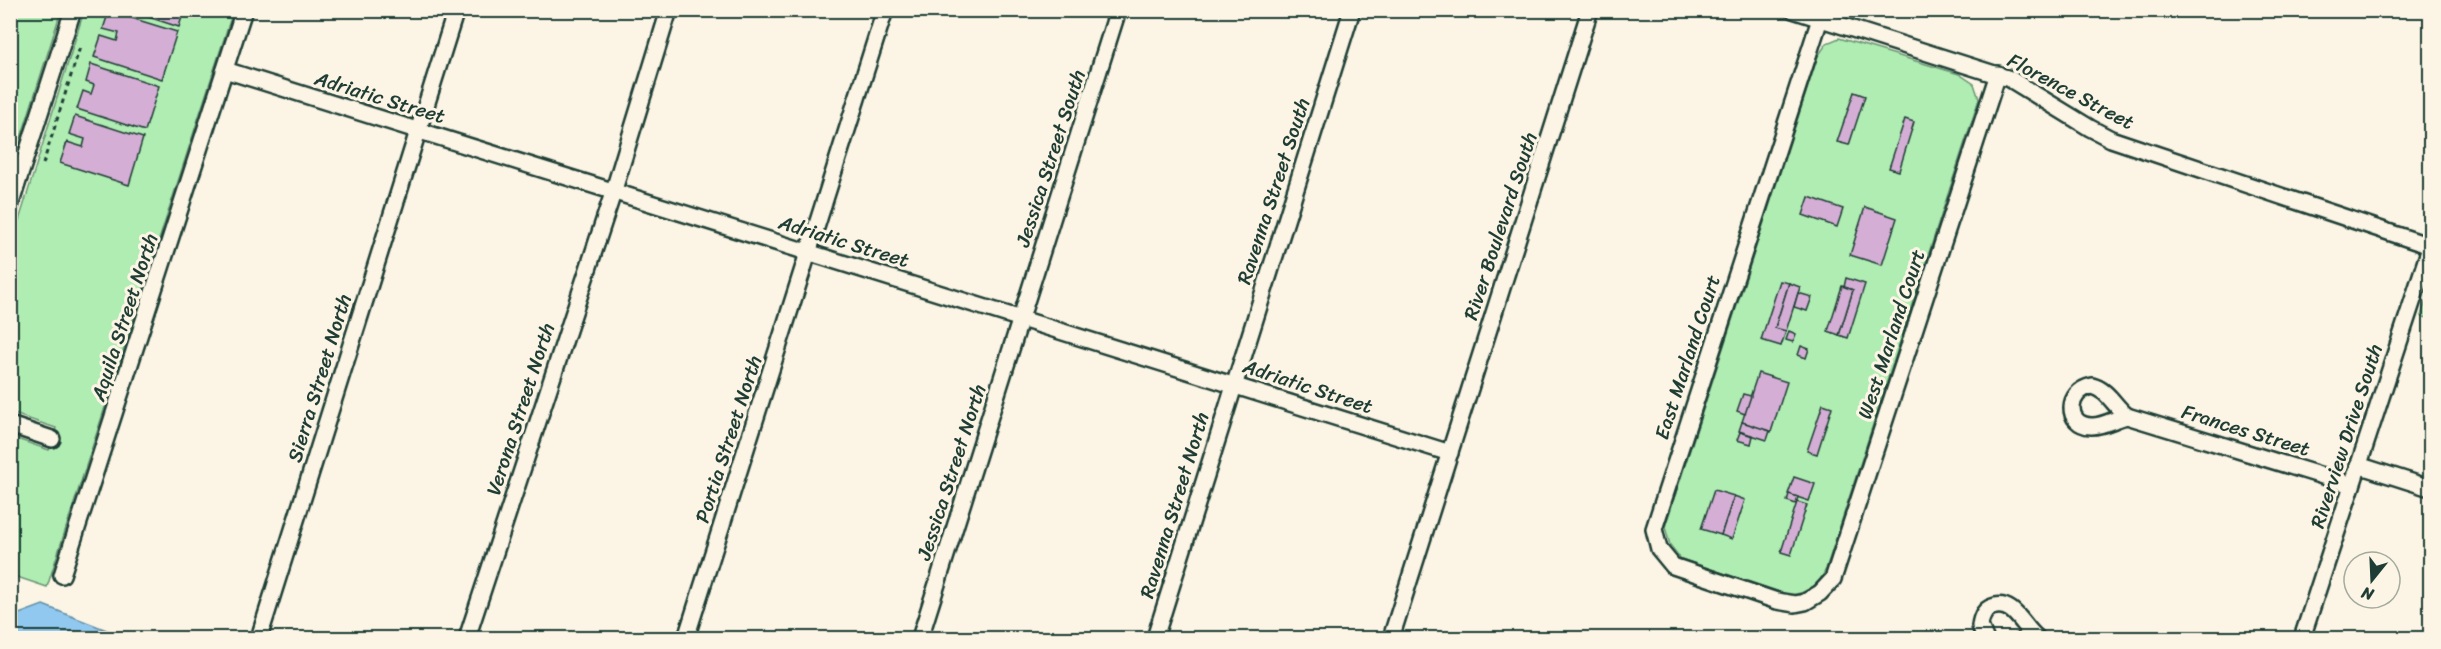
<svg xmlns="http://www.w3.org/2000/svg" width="2441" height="649" viewBox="0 0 2441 649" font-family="Sriracha,sans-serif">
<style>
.green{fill:#b0edb3;stroke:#689574;stroke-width:1.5}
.water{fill:#91c8f0;stroke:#6390a5;stroke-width:1.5}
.building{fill:#d5aed6;stroke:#1f3d34;stroke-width:1.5}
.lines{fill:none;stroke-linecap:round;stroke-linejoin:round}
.minor-casing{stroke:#1f3d34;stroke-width:20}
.path{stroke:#1f3d34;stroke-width:3;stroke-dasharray:4.5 4.5;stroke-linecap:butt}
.minor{stroke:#fcf5e5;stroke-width:15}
.labels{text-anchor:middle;stroke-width:6;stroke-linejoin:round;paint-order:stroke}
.street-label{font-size:20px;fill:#1f3d34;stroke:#fcf5e5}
</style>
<rect width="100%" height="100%" fill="#fcf5e5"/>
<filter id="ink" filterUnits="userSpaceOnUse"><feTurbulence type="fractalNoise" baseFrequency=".0167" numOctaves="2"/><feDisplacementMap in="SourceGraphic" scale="12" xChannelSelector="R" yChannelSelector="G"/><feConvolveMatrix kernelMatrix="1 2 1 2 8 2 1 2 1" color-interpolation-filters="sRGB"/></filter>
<g filter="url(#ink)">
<g class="green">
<polygon points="11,10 61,11 11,170 10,11"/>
<polygon points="84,11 233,11 47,587 11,575 11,437 49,450 56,428 11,413 11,246"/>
<path d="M1839,38L1959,74L1974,84L1979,99L1826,569C1819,585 1807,594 1789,595L1681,559L1670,545L1665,527L1818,56L1827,43Z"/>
<polygon points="2430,288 2430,319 2421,316"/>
</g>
<polygon class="water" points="43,605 127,638 11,638 11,617"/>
<g class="building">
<polygon points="127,10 184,10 179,27"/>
<polygon points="109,11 177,32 162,79 94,57 101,36 117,41 119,33 103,29"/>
<polygon points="91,64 159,86 145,131 77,109 83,91 91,94 94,85 86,82"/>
<polygon points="1854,92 1865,96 1849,145 1837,142"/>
<polygon points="75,116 143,138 129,185 60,163 67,142 83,147 85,139 69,134"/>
<polygon points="1905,119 1914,122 1899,171 1889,168"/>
<polygon points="1809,197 1843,209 1837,227 1803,215"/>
<polygon points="1865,207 1897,218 1882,265 1850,255"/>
<polygon points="1846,278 1865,284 1848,338 1839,335 1853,290 1844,287"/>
<polygon points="1780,281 1789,283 1775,328 1786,331 1781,346 1761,340"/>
<polygon points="1789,283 1800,287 1786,331 1775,328"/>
<polygon points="1842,286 1853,290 1839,335 1828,331"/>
<polygon points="1798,293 1812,297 1807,311 1794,307"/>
<polygon points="1789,331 1796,334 1793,342 1786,340"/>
<polygon points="1801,346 1809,349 1806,358 1798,355"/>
<polygon points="1758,373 1787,382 1771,432 1742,422"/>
<polygon points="1743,394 1751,396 1745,414 1737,411"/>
<polygon points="1823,404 1832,407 1817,454 1807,451"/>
<polygon points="1742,422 1770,431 1767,440 1739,431"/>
<polygon points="1740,432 1753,436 1751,444 1737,440"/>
<polygon points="1794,477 1815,484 1809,501 1788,494"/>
<polygon points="1714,490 1734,496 1721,535 1701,529"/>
<polygon points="1789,494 1798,497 1796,504 1787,501"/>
<polygon points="1734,496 1745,500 1732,539 1721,535"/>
<polygon points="1797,502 1807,505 1791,555 1781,552"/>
</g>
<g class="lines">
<defs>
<g id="minor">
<polyline points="1793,10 2010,79 2090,128 2111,139 2430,246"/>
<polyline points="1820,19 1654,529 1659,549 1673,566 1777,601 1795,604 1805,602 1820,593 1833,579 1998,74"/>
<polyline points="225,70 1450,453"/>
<polyline points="10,206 73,10"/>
<path d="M2092,386C2108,390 2114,406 2127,416C2116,418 2102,427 2091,426C2065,425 2066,391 2092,386Z"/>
<polyline points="2127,416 2352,485"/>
<polyline points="10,425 52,439"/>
<polyline points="2358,465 2430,488"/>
<polyline points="62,575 244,10"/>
<polyline points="259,638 456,10"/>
<polyline points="467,638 613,193 669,10"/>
<polyline points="686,638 885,10"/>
<polyline points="920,638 1118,10"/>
<polyline points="1155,638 1352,10"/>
<polyline points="1391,638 1590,10"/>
<path d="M1985,638L1980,626C1981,617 1984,610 1992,607C2013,599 2023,627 2036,637L2024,638"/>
<polyline points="2302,638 2430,248"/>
</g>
</defs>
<use href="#minor" class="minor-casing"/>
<polyline class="path" points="43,164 80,47"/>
<use href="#minor" class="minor"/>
</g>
</g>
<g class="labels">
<g class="street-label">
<text transform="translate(2071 91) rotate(28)" y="7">Florence Street</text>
<text transform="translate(380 97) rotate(17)" y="7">Adriatic Street</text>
<text transform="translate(1050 158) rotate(-72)" y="7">Jessica Street South</text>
<text transform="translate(1273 191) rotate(-72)" y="7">Ravenna Street South</text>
<text transform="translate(1500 226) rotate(-72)" y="7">River Boulevard South</text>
<text transform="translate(844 241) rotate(17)" y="7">Adriatic Street</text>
<text transform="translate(124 317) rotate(-72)" y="7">Aquila Street North</text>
<text transform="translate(1891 334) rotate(-72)" y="7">West Marland Court</text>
<text transform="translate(1687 357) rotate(-72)" y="7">East Marland Court</text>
<text transform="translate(319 378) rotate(-73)" y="7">Sierra Street North</text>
<text transform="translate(1308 386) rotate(18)" y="7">Adriatic Street</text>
<text transform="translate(520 409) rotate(-72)" y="7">Verona Street North</text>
<text transform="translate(2246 430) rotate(17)" y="7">Frances Street</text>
<text transform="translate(2346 436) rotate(-72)" y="7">Riverview Drive South</text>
<text transform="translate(728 439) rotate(-72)" y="7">Portia Street North</text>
<text transform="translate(951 472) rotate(-72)" y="7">Jessica Street North</text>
<text transform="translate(1174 505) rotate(-73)" y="7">Ravenna Street North</text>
</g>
</g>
<rect width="2441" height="649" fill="none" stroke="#fcf5e5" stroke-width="36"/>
<rect x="18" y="18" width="2405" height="613" fill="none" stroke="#1f3d34" stroke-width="2" filter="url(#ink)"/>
<g transform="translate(2372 580) rotate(198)"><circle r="28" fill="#fcf5e5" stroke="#a4ab9e" stroke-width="1.5"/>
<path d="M0-4.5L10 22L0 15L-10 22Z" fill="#1f3d34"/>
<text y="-9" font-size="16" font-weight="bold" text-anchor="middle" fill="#1f3d34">N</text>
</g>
</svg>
